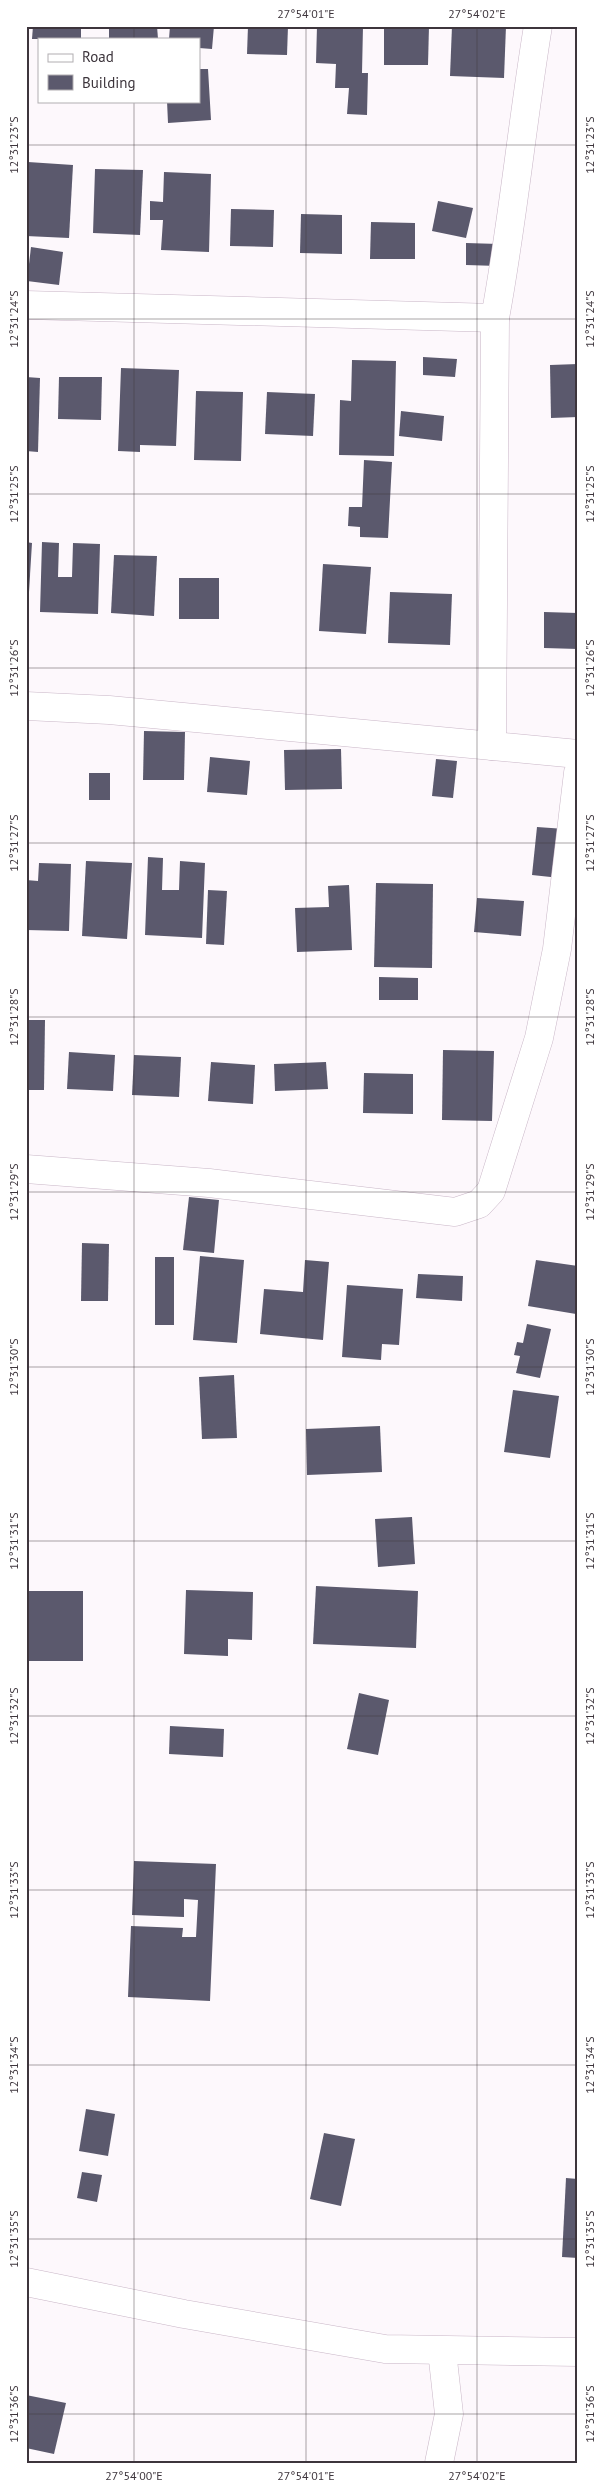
<svg xmlns="http://www.w3.org/2000/svg" width="604" height="2489" viewBox="0 0 604 2489" font-family="'PT Sans',sans-serif">
<style>
.building{fill:#5b596d}
.lines{fill:none;stroke-linecap:round;stroke-linejoin:round}
.minor-casing{stroke:#c9b6c7;stroke-width:29}
.minor{stroke:#fff;stroke-width:28}
.ticks{fill:none;stroke:#3d353c;stroke-width:1;stroke-opacity:0.45}
.neatline{fill:none;stroke:#3d353c;stroke-width:2}
.ticks-label{font-size:12px;text-anchor:middle;fill:#3d353c}
</style>
<rect width="100%" height="100%" fill="#fdf8fc"/>
<g class="building">
<polygon points="33,26 81,26 81,39 32,39"/>
<polygon points="109,26 157,26 158,39 109,39"/>
<polygon points="170,26 214,26 212,49 199,48 199,39 169,39"/>
<polygon points="248,26 288,26 287,55 247,54"/>
<polygon points="317,26 363,26 362,73 368,73 367,115 347,114 349,88 335,88 336,64 316,63"/>
<polygon points="384,26 429,26 428,65 384,65"/>
<polygon points="452,26 506,26 504,78 450,76"/>
<polygon points="199,69 208,69 211,120 168,123 167,101 199,101"/>
<polygon points="28,162 73,165 69,238 26,236"/>
<polygon points="95,169 143,170 140,235 93,233"/>
<polygon points="164,172 211,174 209,252 161,250 163,220 150,220 150,201 163,202"/>
<polygon points="438,201 473,208 466,238 432,231"/>
<polygon points="231,209 274,210 273,247 230,246"/>
<polygon points="301,214 342,215 342,254 300,253"/>
<polygon points="371,222 415,223 415,259 370,259"/>
<polygon points="466,243 499,244 498,266 466,265"/>
<polygon points="31,247 63,252 59,285 27,281"/>
<polygon points="423,357 457,359 455,377 423,375"/>
<polygon points="352,360 396,361 394,456 339,455 340,400 351,401"/>
<polygon points="578,364 578,417 551,418 550,365"/>
<polygon points="121,368 179,370 176,446 140,445 140,452 118,451"/>
<polygon points="26,377 40,378 38,452 26,451"/>
<polygon points="59,377 102,377 101,420 58,419"/>
<polygon points="196,391 243,392 241,461 194,460"/>
<polygon points="267,392 315,394 313,436 265,434"/>
<polygon points="401,411 444,416 442,441 399,436"/>
<polygon points="364,460 392,462 388,538 360,537 360,527 348,526 349,507 362,507"/>
<polygon points="26,542 32,543 28,608 26,608"/>
<polygon points="42,542 59,543 58,577 72,577 73,543 100,544 98,614 40,612"/>
<polygon points="114,555 157,556 154,616 111,613"/>
<polygon points="323,564 371,567 366,634 319,631"/>
<rect x="179" y="578" width="40" height="41"/>
<polygon points="390,592 452,594 450,645 388,643"/>
<polygon points="544,612 578,613 578,649 544,648"/>
<polygon points="144,731 185,732 184,780 143,780"/>
<polygon points="341,749 342,789 285,790 284,750"/>
<polygon points="210,757 250,761 247,795 207,792"/>
<polygon points="436,759 457,761 453,798 432,796"/>
<rect x="89" y="773" width="21" height="27"/>
<polygon points="537,827 565,829 560,878 532,875"/>
<polygon points="148,857 163,858 162,890 179,890 180,861 205,863 202,938 145,935"/>
<polygon points="86,861 132,863 127,939 82,936"/>
<polygon points="39,863 71,864 69,931 26,930 26,880 38,881"/>
<polygon points="376,883 433,884 432,968 374,967"/>
<polygon points="349,885 352,950 297,952 295,908 329,907 328,886"/>
<polygon points="208,890 227,891 224,945 206,944"/>
<polygon points="477,898 524,901 521,936 474,932"/>
<polygon points="379,977 418,978 418,1000 379,1000"/>
<polygon points="26,1020 45,1020 44,1090 26,1090"/>
<polygon points="443,1050 494,1051 492,1121 442,1120"/>
<polygon points="69,1052 115,1055 113,1091 67,1089"/>
<polygon points="134,1055 181,1057 179,1097 132,1095"/>
<polygon points="211,1062 255,1065 253,1104 208,1101"/>
<polygon points="326,1062 328,1089 275,1091 274,1064"/>
<polygon points="364,1073 413,1074 413,1114 363,1113"/>
<polygon points="189,1197 219,1200 214,1253 183,1250"/>
<polygon points="82,1243 109,1244 108,1301 81,1301"/>
<polygon points="200,1256 244,1260 237,1343 193,1340"/>
<rect x="155" y="1257" width="19" height="68"/>
<polygon points="305,1260 329,1262 323,1340 260,1334 264,1289 303,1292"/>
<polygon points="536,1260 578,1266 576,1314 528,1306"/>
<polygon points="418,1274 463,1276 462,1301 416,1298"/>
<polygon points="347,1285 403,1289 399,1345 382,1344 381,1360 342,1357"/>
<polygon points="527,1324 551,1329 540,1378 516,1373 520,1356 514,1355 517,1342 523,1343"/>
<polygon points="234,1375 237,1438 202,1439 199,1377"/>
<polygon points="513,1390 559,1396 550,1458 504,1452"/>
<polygon points="380,1426 382,1472 307,1475 306,1429"/>
<polygon points="412,1517 415,1564 378,1567 375,1519"/>
<polygon points="316,1586 418,1591 416,1648 313,1644"/>
<polygon points="186,1590 253,1592 252,1640 228,1639 228,1656 184,1654"/>
<rect x="26" y="1591" width="57" height="70"/>
<polygon points="359,1693 389,1700 378,1755 347,1749"/>
<polygon points="170,1726 224,1729 223,1757 169,1754"/>
<polygon points="134,1861 216,1864 210,2001 128,1997 131,1926 183,1928 182,1937 196,1937 198,1900 184,1899 184,1917 132,1915"/>
<polygon points="86,2109 115,2114 108,2156 79,2151"/>
<polygon points="324,2133 355,2139 341,2206 310,2199"/>
<polygon points="82,2172 102,2175 97,2202 77,2198"/>
<polygon points="566,2178 578,2179 578,2258 562,2257"/>
<polygon points="26,2395 66,2403 54,2454 26,2448"/>
</g>
<g class="lines">
<defs>
<g id="minor">
<polyline points="26,305 495,318"/>
<polyline points="26,706 109,710 578,754"/>
<path d="M492,746L495,318C513,221 522,123 538,26"/>
<polyline points="26,1169 209,1183 455,1212 479,1204 491,1191 539,1038 557,949 578,773"/>
<polyline points="26,2282 184,2314 385,2349 578,2352"/>
<polyline points="439,2463 449,2414 442,2351"/>
</g>
</defs>
<use href="#minor" class="minor-casing"/>
<use href="#minor" class="minor"/>
</g>
<path class="ticks" d="M134,26V39M306,26V2463M477,26V2463M134,101V2463M26,145H578M26,319H578M26,494H578M26,668H578M26,843H578M26,1017H578M26,1192H578M26,1367H578M26,1541H578M26,1716H578M26,1890H578M26,2065H578M26,2239H578M26,2414H578"/>
<rect width="604" height="2489" fill="none" stroke="#ffffff" stroke-width="55"/>
<rect x="38" y="38" width="162" height="65" fill="#ffffff" stroke="#b1aeb1"/>
<rect x="48" y="54" width="25" height="8" fill="#ffffff" stroke="#b1aeb1"/>
<text x="82" y="62" font-size="15" fill="#3d353c">Road</text>
<rect x="48" y="75" width="25" height="15" fill="#5b596d" stroke="#b1aeb1"/>
<text x="82" y="88" font-size="15" fill="#3d353c">Building</text>
<rect x="28" y="28" width="548" height="2434" class="neatline"/>
<g class="ticks-label">
<text x="306" y="18">27°54'01"E</text>
<text x="477" y="18">27°54'02"E</text>
<text transform="translate(14 145) rotate(-90)" y="4">12°31'23"S</text>
<text transform="translate(590 145) rotate(-90)" y="4">12°31'23"S</text>
<text transform="translate(14 319) rotate(-90)" y="4">12°31'24"S</text>
<text transform="translate(590 319) rotate(-90)" y="4">12°31'24"S</text>
<text transform="translate(14 494) rotate(-90)" y="4">12°31'25"S</text>
<text transform="translate(590 494) rotate(-90)" y="4">12°31'25"S</text>
<text transform="translate(14 668) rotate(-90)" y="4">12°31'26"S</text>
<text transform="translate(590 668) rotate(-90)" y="4">12°31'26"S</text>
<text transform="translate(14 843) rotate(-90)" y="4">12°31'27"S</text>
<text transform="translate(590 843) rotate(-90)" y="4">12°31'27"S</text>
<text transform="translate(14 1017) rotate(-90)" y="4">12°31'28"S</text>
<text transform="translate(590 1017) rotate(-90)" y="4">12°31'28"S</text>
<text transform="translate(14 1192) rotate(-90)" y="4">12°31'29"S</text>
<text transform="translate(590 1192) rotate(-90)" y="4">12°31'29"S</text>
<text transform="translate(14 1367) rotate(-90)" y="4">12°31'30"S</text>
<text transform="translate(590 1367) rotate(-90)" y="4">12°31'30"S</text>
<text transform="translate(14 1541) rotate(-90)" y="4">12°31'31"S</text>
<text transform="translate(590 1541) rotate(-90)" y="4">12°31'31"S</text>
<text transform="translate(14 1716) rotate(-90)" y="4">12°31'32"S</text>
<text transform="translate(590 1716) rotate(-90)" y="4">12°31'32"S</text>
<text transform="translate(14 1890) rotate(-90)" y="4">12°31'33"S</text>
<text transform="translate(590 1890) rotate(-90)" y="4">12°31'33"S</text>
<text transform="translate(14 2065) rotate(-90)" y="4">12°31'34"S</text>
<text transform="translate(590 2065) rotate(-90)" y="4">12°31'34"S</text>
<text transform="translate(14 2239) rotate(-90)" y="4">12°31'35"S</text>
<text transform="translate(590 2239) rotate(-90)" y="4">12°31'35"S</text>
<text transform="translate(14 2414) rotate(-90)" y="4">12°31'36"S</text>
<text transform="translate(590 2414) rotate(-90)" y="4">12°31'36"S</text>
<text x="134" y="2480">27°54'00"E</text>
<text x="306" y="2480">27°54'01"E</text>
<text x="477" y="2480">27°54'02"E</text>
</g>
</svg>
